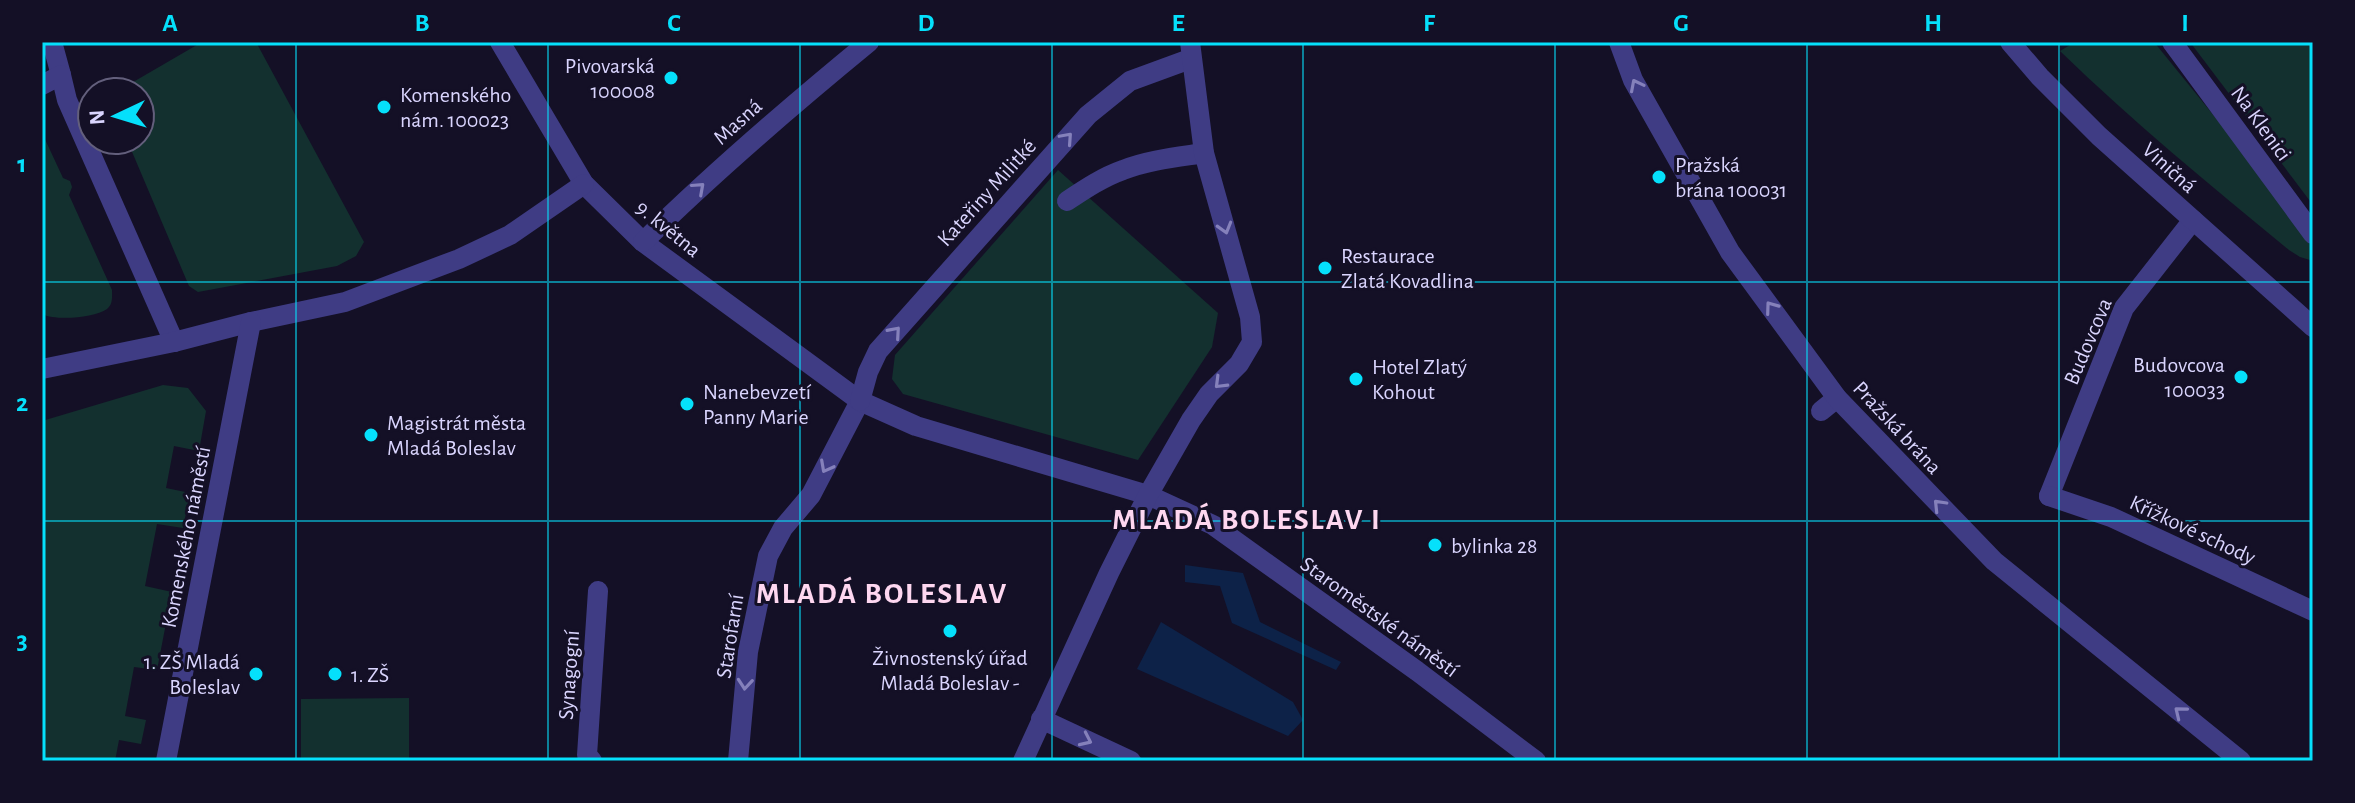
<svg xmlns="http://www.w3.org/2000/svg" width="2355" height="803" viewBox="0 0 2355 803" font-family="'Alegreya Sans',sans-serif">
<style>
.green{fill:#13302f}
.water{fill:#0d2248}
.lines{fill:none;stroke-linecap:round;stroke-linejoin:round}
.service{stroke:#3f3c84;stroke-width:20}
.pedestrian{stroke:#3f3c84;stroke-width:20}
.minor{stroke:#3f3c84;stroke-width:20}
.oneway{stroke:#8581bb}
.grid{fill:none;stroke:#05e0fb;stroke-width:2;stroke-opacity:0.55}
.poi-dot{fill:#05e0fb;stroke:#141026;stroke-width:3}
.labels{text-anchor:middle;stroke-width:6;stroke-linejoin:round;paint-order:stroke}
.poi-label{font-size:22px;fill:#dad5fe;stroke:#141026;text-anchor:start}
.street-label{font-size:22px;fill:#dad5fe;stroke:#141026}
.district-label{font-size:30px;font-weight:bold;letter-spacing:2px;fill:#fed7f0;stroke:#141026}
.neatline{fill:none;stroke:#05e0fb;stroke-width:3}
.grid-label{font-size:26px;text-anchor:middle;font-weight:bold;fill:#05e0fb}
</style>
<rect width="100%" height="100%" fill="#141026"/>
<g class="green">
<polygon points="202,42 256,42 364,242 356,256 337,266 198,292 189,286 127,140 140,140 140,92 116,92"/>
<path d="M2075,42H2154L2245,154L2313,248V258L2310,260L2300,257L2289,250C2211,186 2133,122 2060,51Z"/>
<polygon points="2190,42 2313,42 2313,205"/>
<path d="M42,127L43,135L63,178L70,181L72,187L69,195L112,290C112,297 113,304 107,309C94,318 56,321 42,314Z"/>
<polygon points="1058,170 1218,313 1212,347 1138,460 903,394 892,379 895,355"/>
<polygon points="163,385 188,388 206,411 199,451 174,446 166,488 190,493 183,528 157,524 145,586 172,592 157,670 134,667 125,716 146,720 141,744 119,740 115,761 42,761 42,421"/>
<polygon points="409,698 409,761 301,761 301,699"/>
</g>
<g class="water">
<polygon points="1185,565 1243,573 1260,622 1341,662 1336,670 1232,623 1220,586 1185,582"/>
<polygon points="1161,622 1293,702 1303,720 1288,736 1137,669"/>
</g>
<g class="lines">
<g class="service">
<polyline points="52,42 61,75"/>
<path d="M1067,201C1085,189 1103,177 1123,170C1148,160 1178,157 1204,153"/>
<polyline points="1821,411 1837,398"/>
<polyline points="2049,496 2124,308 2193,220"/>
<polyline points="592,761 587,755 598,591"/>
</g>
<polyline class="pedestrian" points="738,761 748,652 768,556 783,528 811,495 860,401"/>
<g class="minor">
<polyline points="500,42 584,184 643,242 860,401 916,426 1148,495 1213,525 1417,671 1536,761"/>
<polyline points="1619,42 1633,80 1730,252 1837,398 1994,561 2241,761"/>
<polyline points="2010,42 2040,77 2099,136 2313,327"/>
<polyline points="2172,42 2313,234"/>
<polyline points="42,85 61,75 67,100 174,342"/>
<path d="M643,242C715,171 791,106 869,42"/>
<polyline points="42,369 174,342 251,322 345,302 459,259 510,235 584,184"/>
<polyline points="860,401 868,372 878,351 1088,115 1130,81 1190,59"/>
<polyline points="2049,496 2111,517 2313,611"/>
<polyline points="1041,719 1131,761"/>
<polyline points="166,761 251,322"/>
<polyline points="1023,761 1109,573 1148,495 1191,420 1209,394 1239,364 1252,342 1250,317 1204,153 1190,42"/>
</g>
</g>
<defs><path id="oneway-chevron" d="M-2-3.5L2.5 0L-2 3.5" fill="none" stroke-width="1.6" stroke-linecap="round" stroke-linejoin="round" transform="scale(2)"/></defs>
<g class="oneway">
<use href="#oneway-chevron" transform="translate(1636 85) rotate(-117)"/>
<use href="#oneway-chevron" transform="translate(1067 138) rotate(-48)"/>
<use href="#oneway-chevron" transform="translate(699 188) rotate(-42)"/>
<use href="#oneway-chevron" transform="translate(1225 228) rotate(74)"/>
<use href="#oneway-chevron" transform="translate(1771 307) rotate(-126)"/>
<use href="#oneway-chevron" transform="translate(895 332) rotate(-49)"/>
<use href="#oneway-chevron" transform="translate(1220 383) rotate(135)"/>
<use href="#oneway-chevron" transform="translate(826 467) rotate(118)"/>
<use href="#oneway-chevron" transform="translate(1939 505) rotate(-134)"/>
<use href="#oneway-chevron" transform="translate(745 684) rotate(95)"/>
<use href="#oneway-chevron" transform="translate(2180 712) rotate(-141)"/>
<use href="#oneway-chevron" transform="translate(1086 740) rotate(25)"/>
</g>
<path class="grid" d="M296,42V761M548,42V761M800,42V761M1052,42V761M1303,42V761M1555,42V761M1807,42V761M2059,42V761M42,282H2313M42,521H2313"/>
<g class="poi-dot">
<circle cx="671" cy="78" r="8"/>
<circle cx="384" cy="107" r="8"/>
<circle cx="1659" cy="177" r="8"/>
<circle cx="1325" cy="268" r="8"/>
<circle cx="2241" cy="377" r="8"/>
<circle cx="1356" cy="379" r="8"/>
<circle cx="687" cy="404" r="8"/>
<circle cx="371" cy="435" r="8"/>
<circle cx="1435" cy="545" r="8"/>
<circle cx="950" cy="631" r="8"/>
<circle cx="256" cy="674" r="8"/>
<circle cx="335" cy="674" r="8"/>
</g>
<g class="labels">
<g class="poi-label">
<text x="655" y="73" text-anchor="end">Pivovarská<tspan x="655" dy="25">100008</tspan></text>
<text x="400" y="102">Komenského<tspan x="400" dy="25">nám. 100023</tspan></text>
<text x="1675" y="172">Pražská<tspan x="1675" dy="25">brána 100031</tspan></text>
<text x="1341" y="263">Restaurace<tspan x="1341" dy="25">Zlatá Kovadlina</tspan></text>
<text x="2225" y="372" text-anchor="end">Budovcova<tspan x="2225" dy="25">100033</tspan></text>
<text x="1372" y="374">Hotel Zlatý<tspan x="1372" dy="25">Kohout</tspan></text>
<text x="703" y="399">Nanebevzetí<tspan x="703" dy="25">Panny Marie</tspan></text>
<text x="387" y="430">Magistrát města<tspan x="387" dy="25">Mladá Boleslav</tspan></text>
<text x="1451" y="553">bylinka 28</text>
<text x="950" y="665" text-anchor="middle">Živnostenský úřad<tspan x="950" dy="25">Mladá Boleslav -</tspan></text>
<text x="240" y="669" text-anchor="end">1. ZŠ Mladá<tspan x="240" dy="25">Boleslav</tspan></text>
<text x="351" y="682">1. ZŠ</text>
</g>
<g class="street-label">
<text transform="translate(737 121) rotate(-42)" y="8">Masná</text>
<text transform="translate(2262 123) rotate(54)" y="8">Na Klenici</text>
<text transform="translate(2170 167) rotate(42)" y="8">Viničná</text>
<text transform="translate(986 192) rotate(-48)" y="8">Kateřiny Militké</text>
<text transform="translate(669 228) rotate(39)" y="8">9. května</text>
<text transform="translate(2087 341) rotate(-67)" y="8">Budovcova</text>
<text transform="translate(1898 427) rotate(47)" y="8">Pražská brána</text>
<text transform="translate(2193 529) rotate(25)" y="8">Křížkové schody</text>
<text transform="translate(185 537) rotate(-79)" y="8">Komenského náměstí</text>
<text transform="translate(1380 616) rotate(36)" y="8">Staroměstské náměstí</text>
<text transform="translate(729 636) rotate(-81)" y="8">Starofarní</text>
<text transform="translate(568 675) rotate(-86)" y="8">Synagogní</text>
</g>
<g class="district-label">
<text x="1247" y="529">MLADÁ BOLESLAV I</text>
<text x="882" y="603">MLADÁ BOLESLAV</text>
</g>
</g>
<rect width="2355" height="803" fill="none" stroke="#141026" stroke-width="88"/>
<g transform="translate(116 116) rotate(266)"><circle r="38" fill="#141026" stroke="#635f7c" stroke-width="2"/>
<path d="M0-6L14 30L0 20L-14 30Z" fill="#05e0fb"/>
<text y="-12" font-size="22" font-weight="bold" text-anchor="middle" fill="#dad5fe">N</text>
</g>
<rect x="44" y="44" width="2267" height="715" class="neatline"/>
<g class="grid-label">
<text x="170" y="31">A</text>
<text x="422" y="31">B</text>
<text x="674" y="31">C</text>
<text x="926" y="31">D</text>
<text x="1178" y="31">E</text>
<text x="1429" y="31">F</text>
<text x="1681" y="31">G</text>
<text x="1933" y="31">H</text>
<text x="2185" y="31">I</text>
<text x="22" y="172">1</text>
<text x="22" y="411">2</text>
<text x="22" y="649">3</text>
</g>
</svg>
